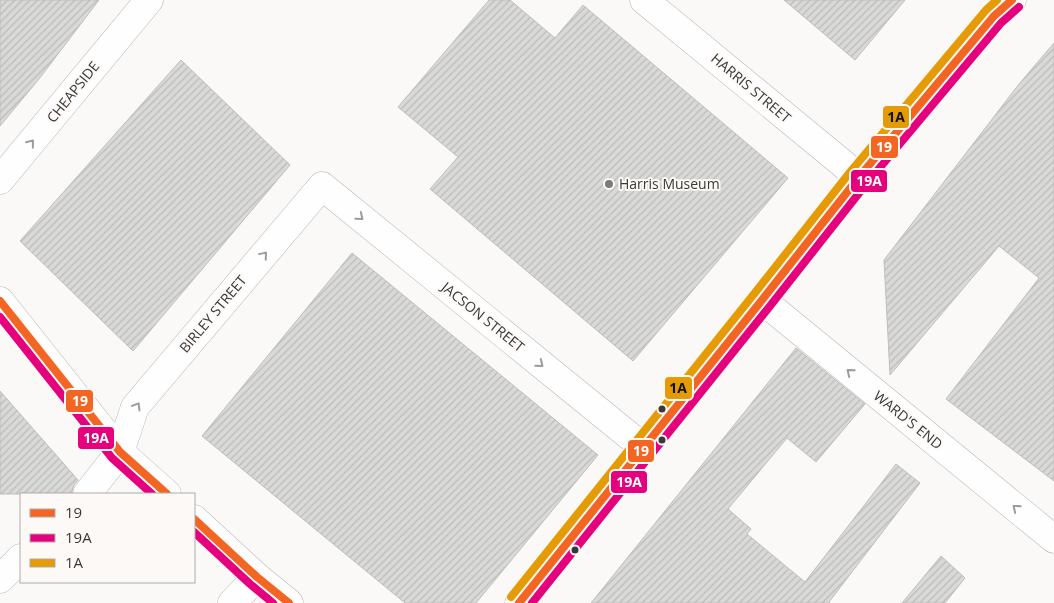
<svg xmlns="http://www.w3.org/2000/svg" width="1054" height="603" viewBox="0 0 1054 603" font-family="'Open Sans',sans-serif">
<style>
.building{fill:url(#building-hatch);stroke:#bfbebd}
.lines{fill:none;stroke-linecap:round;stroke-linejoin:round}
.minor-casing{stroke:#b7b6b5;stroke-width:29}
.minor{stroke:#fefefe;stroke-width:28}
.bus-1-casing{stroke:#fcf9f6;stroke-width:11}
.bus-2-casing{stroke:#fcf9f6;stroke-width:11}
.bus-3-casing{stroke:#fcf9f6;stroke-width:11}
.bus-1{stroke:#f26522;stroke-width:8}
.bus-2{stroke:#e5007d;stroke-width:8}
.bus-3{stroke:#e49b06;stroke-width:8}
.oneway{stroke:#9c9c9b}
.poi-dot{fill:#7e7c7b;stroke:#fcf9f6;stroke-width:2}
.bus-dot{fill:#3a3938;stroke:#fcf9f6;stroke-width:2}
.labels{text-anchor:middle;stroke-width:4;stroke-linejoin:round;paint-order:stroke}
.street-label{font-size:14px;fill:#3a3938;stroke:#fcf9f6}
.poi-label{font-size:14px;fill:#3a3938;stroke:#fcf9f6;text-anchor:start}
.line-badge{stroke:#fcf9f6;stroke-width:2}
.badge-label{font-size:14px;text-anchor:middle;font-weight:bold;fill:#fff}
.pale-badge-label{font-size:14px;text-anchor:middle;font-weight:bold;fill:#111}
</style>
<defs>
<pattern id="building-hatch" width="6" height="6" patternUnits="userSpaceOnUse" patternTransform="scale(1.25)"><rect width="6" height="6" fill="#d9d9d7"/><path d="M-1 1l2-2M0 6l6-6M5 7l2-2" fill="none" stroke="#bbbbb9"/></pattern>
</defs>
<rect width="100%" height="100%" fill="#fbf9f7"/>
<g class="building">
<polygon points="0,0 99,0 39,79 0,126"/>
<polygon points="489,0 510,0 555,38 583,5 788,178 633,361 430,189 458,157 398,107"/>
<polygon points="784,0 905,0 855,60"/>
<polygon points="1054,43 1054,481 946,399 1039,278 999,246 890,375 884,260 1019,84"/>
<polygon points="181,60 290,165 133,351 20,241"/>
<polygon points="352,253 598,455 476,603 405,603 202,436"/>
<polygon points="796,348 865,404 816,462 787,438 728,509 751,529 747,534 805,582 896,464 920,483 829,602 830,603 591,603"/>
<polygon points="0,391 78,480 74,485 72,491 72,494 0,494"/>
<polygon points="941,556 965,578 945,603 902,603"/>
</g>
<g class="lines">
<defs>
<g id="minor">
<polyline points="644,0 859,177"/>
<polyline points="0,180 149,0"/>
<polyline points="762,300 1054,539"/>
<polyline points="0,301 120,452 167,494"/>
<polyline points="87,494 120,452 135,407 322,186 643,447"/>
<polyline points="194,519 257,577 289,603"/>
<polyline points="0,579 21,558"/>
<polyline points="232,603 257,577"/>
<polyline points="519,603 762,300 859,177 994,16 1012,0"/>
</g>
</defs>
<use href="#minor" class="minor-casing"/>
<use href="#minor" class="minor"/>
<defs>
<g id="bus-1">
<polyline points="0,301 120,452 167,494"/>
<polyline points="194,519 257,577 289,603"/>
<polyline points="519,603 762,300 859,177 994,16 1012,0"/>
</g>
<g id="bus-2">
<polyline points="0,317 112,458 152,494"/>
<polyline points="194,532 250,584 273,603"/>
<polyline points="532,603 770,306 867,183 1001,23 1019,7"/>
</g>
<polyline id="bus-3" points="511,597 754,294 851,171 986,10 997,0"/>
</defs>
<use href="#bus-1" class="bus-1-casing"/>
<use href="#bus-2" class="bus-2-casing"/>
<use href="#bus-3" class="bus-3-casing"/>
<use href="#bus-1" class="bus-1"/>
<use href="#bus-2" class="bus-2"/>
<use href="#bus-3" class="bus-3"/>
</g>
<defs><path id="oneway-chevron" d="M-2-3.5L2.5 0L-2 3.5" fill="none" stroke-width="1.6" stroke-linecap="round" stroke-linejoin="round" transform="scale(1.25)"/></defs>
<g class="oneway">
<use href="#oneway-chevron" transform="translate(31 143) rotate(-51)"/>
<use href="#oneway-chevron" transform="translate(360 217) rotate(39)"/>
<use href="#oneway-chevron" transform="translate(264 255) rotate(-50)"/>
<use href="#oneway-chevron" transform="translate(540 364) rotate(39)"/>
<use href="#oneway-chevron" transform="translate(850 372) rotate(-141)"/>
<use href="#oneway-chevron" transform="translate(137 406) rotate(-59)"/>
<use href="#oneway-chevron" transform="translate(1016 508) rotate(-141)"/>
</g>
<circle class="poi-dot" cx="609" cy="184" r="5"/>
<g class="bus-dot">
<circle cx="662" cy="409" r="4.5"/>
<circle cx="662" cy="440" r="4.5"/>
<circle cx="575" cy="550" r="4.5"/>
</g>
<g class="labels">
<g class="street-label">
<text transform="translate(751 88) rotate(40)" y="5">HARRIS STREET</text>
<text transform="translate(73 92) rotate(-51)" y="5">CHEAPSIDE</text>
<text transform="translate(213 314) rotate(-50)" y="5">BIRLEY STREET</text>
<text transform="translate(483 317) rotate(39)" y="5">JACSON STREET</text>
<text transform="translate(908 420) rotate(39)" y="5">WARD'S END</text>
</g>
<g class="poi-label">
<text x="619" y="189">Harris Museum</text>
</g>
</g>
<g class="line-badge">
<rect x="882" y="105" width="28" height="24" rx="5" fill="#e49b06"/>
<rect x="870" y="135" width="29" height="24" rx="5" fill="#f26522"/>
<rect x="850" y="169" width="38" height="24" rx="5" fill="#e5007d"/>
<rect x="664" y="376" width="29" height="24" rx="5" fill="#e49b06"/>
<rect x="65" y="389" width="29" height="24" rx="5" fill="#f26522"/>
<rect x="77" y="426" width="38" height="24" rx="5" fill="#e5007d"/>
<rect x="627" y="439" width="28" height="24" rx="5" fill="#f26522"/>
<rect x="610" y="470" width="38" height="24" rx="5" fill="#e5007d"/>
</g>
<g class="badge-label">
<text x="884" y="152">19</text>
<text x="869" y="186">19A</text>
<text x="80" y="406">19</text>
<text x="96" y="443">19A</text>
<text x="641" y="456">19</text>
<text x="629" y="487">19A</text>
</g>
<g class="pale-badge-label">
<text x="896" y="122">1A</text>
<text x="678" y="393">1A</text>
</g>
<rect x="20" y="493" width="175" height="90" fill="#fcf9f6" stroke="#aeacaa"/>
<rect x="30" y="509" width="25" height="8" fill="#f26522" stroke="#aeacaa"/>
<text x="65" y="518" font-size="15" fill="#3a3938">19</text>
<rect x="30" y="534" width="25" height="8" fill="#e5007d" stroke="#aeacaa"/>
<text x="65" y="543" font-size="15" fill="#3a3938">19A</text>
<rect x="30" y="559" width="25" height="8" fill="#e49b06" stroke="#aeacaa"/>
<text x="65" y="568" font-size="15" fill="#3a3938">1A</text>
</svg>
